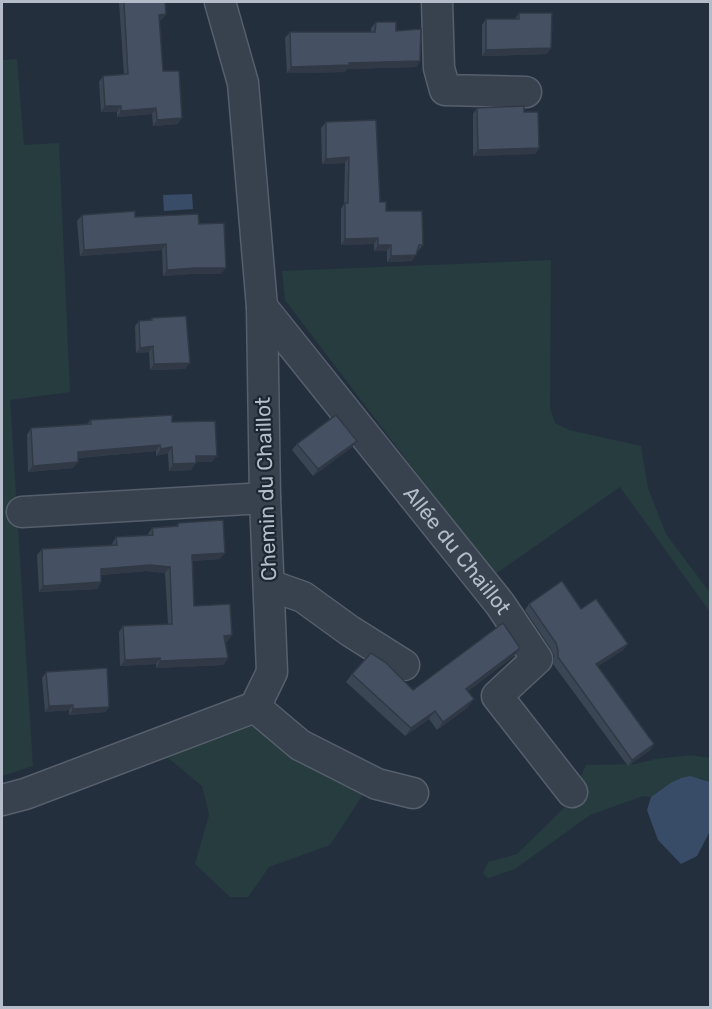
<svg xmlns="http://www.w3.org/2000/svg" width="712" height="1009" viewBox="0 0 712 1009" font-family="Rubik,sans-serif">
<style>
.green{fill:#263c3f}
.water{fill:#394c67}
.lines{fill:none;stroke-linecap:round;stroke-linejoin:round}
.minor-casing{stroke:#565f6c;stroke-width:33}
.minor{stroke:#38414e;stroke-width:30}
.wall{fill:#3b4654}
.shaded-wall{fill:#303945}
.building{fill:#455162;stroke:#303945;stroke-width:1.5}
.labels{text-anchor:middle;stroke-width:4.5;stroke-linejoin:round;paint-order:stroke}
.street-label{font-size:21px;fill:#b4bcc9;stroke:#1d2633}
</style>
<rect width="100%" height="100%" fill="#242f3e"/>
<g class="green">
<polygon points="17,59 24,145 59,143 70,392 10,400 33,766 2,776 2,60"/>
<polygon points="551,260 550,407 555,423 569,430 641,446 648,488 666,534 710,593 710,612 620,487 494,575 285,300 282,271"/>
<polygon points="250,725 364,793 330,845 269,867 248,897 230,897 195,864 209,815 202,786 167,757"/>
<polygon points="691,755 710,758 710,782 698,778 681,778 672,782 651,797 643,796 590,815 515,869 488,878 483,873 488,862 517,854 568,804 586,765 635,764 656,759"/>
</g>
<g class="water">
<polygon points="192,194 193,209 164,211 163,195"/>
<polygon points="690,776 710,782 710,831 697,856 681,864 658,840 647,810 651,797 672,782 681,778"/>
</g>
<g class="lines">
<defs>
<g id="minor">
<polyline points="437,2 439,68 445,90 526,92"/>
<path id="s1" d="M262,307L500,604L537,659L497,696L572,792"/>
<polyline points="22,512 265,498"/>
<polyline points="269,585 303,597 350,631 404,665"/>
<polyline points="255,707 300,745 377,784 413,793"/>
<polyline points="2,800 25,794 255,707 272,672 265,498 262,307 243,83 220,2"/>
</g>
</defs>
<use href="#minor" class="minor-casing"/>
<use href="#minor" class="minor"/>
</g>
<g class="wall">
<polygon points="119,2 165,2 166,14 161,20 159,20 163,71 178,124 153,126 152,114 117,117 117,112 101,112 99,82 103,76 124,75"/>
<polygon points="519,13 547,54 482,56 482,25 486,19 515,19"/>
<polygon points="376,22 396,31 420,61 416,67 347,69 345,72 287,73 285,38 290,32 371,32 371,28"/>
<polygon points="477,108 524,112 539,148 535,154 473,156 473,114"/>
<polygon points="326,122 386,211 423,245 418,251 412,261 387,262 387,251 374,251 374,244 341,245 341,209 344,204 345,163 322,164 321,128"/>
<polygon points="82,215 135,217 199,224 221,274 190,274 163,276 162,250 80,256 77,221"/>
<polygon points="152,318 185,369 150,370 149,352 136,353 135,326 139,321 150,320"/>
<polygon points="90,420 172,422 212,462 196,462 191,470 169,471 168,453 156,456 156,451 78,458 73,468 28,472 27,435 31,428 87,425"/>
<polygon points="357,441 352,447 313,476 292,450 297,444"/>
<polygon points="178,523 220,559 192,561 194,606 228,641 225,642 228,658 223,665 156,668 156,664 120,666 119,632 123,626 168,624 165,573 146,571 101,575 101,582 97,589 39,592 37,555 42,549 112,545 112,544 116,537 148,535 148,534 152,528 176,526"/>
<polygon points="529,604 581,609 628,644 623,650 598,666 654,744 650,750 628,766 553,664 554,656 551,649 525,610"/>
<polygon points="520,648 514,656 468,691 468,707 437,730 429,719 405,736 346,682 352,674 413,690"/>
<polygon points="46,672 109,707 105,712 69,715 69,710 45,712 42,678"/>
</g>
<g class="shaded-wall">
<polygon points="166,14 161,20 155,21 159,15"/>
<polygon points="551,48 547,54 482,56 486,50"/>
<polygon points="420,61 416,67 347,69 345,72 287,73 291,67 349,63"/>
<polygon points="105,106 121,106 117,112 101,112"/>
<polygon points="156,108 152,114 117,117 121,111"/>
<polygon points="182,118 178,124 153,126 157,120"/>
<polygon points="539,148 535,154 473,156 478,150"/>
<polygon points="349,157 345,163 322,164 326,159"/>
<polygon points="378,238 374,244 341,245 345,239"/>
<polygon points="166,244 162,250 80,256 84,250"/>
<polygon points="378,245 391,245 387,251 374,251"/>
<polygon points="416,255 412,261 387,262 391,256"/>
<polygon points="195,268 226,268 221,274 190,274 163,276 167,270"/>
<polygon points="153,346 149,352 136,353 140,348"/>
<polygon points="190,363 185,369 150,370 154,364"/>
<polygon points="357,441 352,447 313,476 318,469"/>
<polygon points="160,445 156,451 73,458 78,452"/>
<polygon points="172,447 168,453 156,456 161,449"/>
<polygon points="196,456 217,456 212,462 191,462"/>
<polygon points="78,462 73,468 28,472 33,466"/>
<polygon points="196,463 191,470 169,471 173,464"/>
<polygon points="225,553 220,559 187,561 192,555"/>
<polygon points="150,565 170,567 165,573 146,571 97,575 101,569"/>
<polygon points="101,582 97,589 39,592 43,586"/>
<polygon points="232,635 228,641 220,642 224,636"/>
<polygon points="628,644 623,650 592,670 596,664"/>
<polygon points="520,648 514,656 461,696 466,689"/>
<polygon points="160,658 156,664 120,666 125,660"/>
<polygon points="228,658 223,665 156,668 160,661"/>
<polygon points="474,699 468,707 437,730 443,722"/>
<polygon points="73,705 69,710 45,712 49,706"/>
<polygon points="109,707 105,712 69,715 73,709"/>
<polygon points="435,711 429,719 405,736 411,728"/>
<polygon points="654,744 650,750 628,766 632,760"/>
</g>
<g class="building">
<polygon points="124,2 165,2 166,14 159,15 163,71 179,71 182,118 157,120 156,108 121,111 121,106 105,106 103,76 128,74"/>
<polygon points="519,13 552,13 551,48 486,50 486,19 519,19"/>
<polygon points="376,22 396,22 396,31 421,29 420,61 349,63 350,65 291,67 290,32 375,32"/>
<polygon points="524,106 524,112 538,112 539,148 478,150 477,108"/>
<polygon points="376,120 380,202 386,202 386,211 422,211 423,245 419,245 416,255 391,256 391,245 378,245 378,238 345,239 345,203 348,203 349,157 326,159 326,122"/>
<polygon points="135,211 135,217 198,214 199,224 224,223 226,268 195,268 167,270 166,244 84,250 82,215"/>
<polygon points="186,316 190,363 154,364 153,346 140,348 139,321 152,320 152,318"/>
<polygon points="172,415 172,422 215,421 217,456 196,456 196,463 173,464 172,447 161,449 160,445 78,452 78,462 33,466 31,428 91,424 90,420"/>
<polygon points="336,415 357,441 318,469 297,444"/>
<polygon points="223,520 225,553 192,555 194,606 230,604 232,635 224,636 228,658 160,661 160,658 125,660 123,626 172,624 170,567 150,565 101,569 101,582 43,586 42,549 117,545 116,537 153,535 152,528 178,526 178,523"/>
<polygon points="562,581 581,609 596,599 628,644 596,664 654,744 632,760 558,657 558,650 556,643 529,604"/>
<polygon points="503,623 520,648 466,689 474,699 443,722 435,711 411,728 352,674 371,653 385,662 413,690"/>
<polygon points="107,668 109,707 73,709 73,705 49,706 46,672"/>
</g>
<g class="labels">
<g class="street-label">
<text transform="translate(266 489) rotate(-92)" y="7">Chemin du Chaillot</text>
<text dy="7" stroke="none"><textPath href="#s1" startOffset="312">Allée du Chaillot</textPath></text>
</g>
</g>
<rect width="712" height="1009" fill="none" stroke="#b4bcc9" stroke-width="6"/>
</svg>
